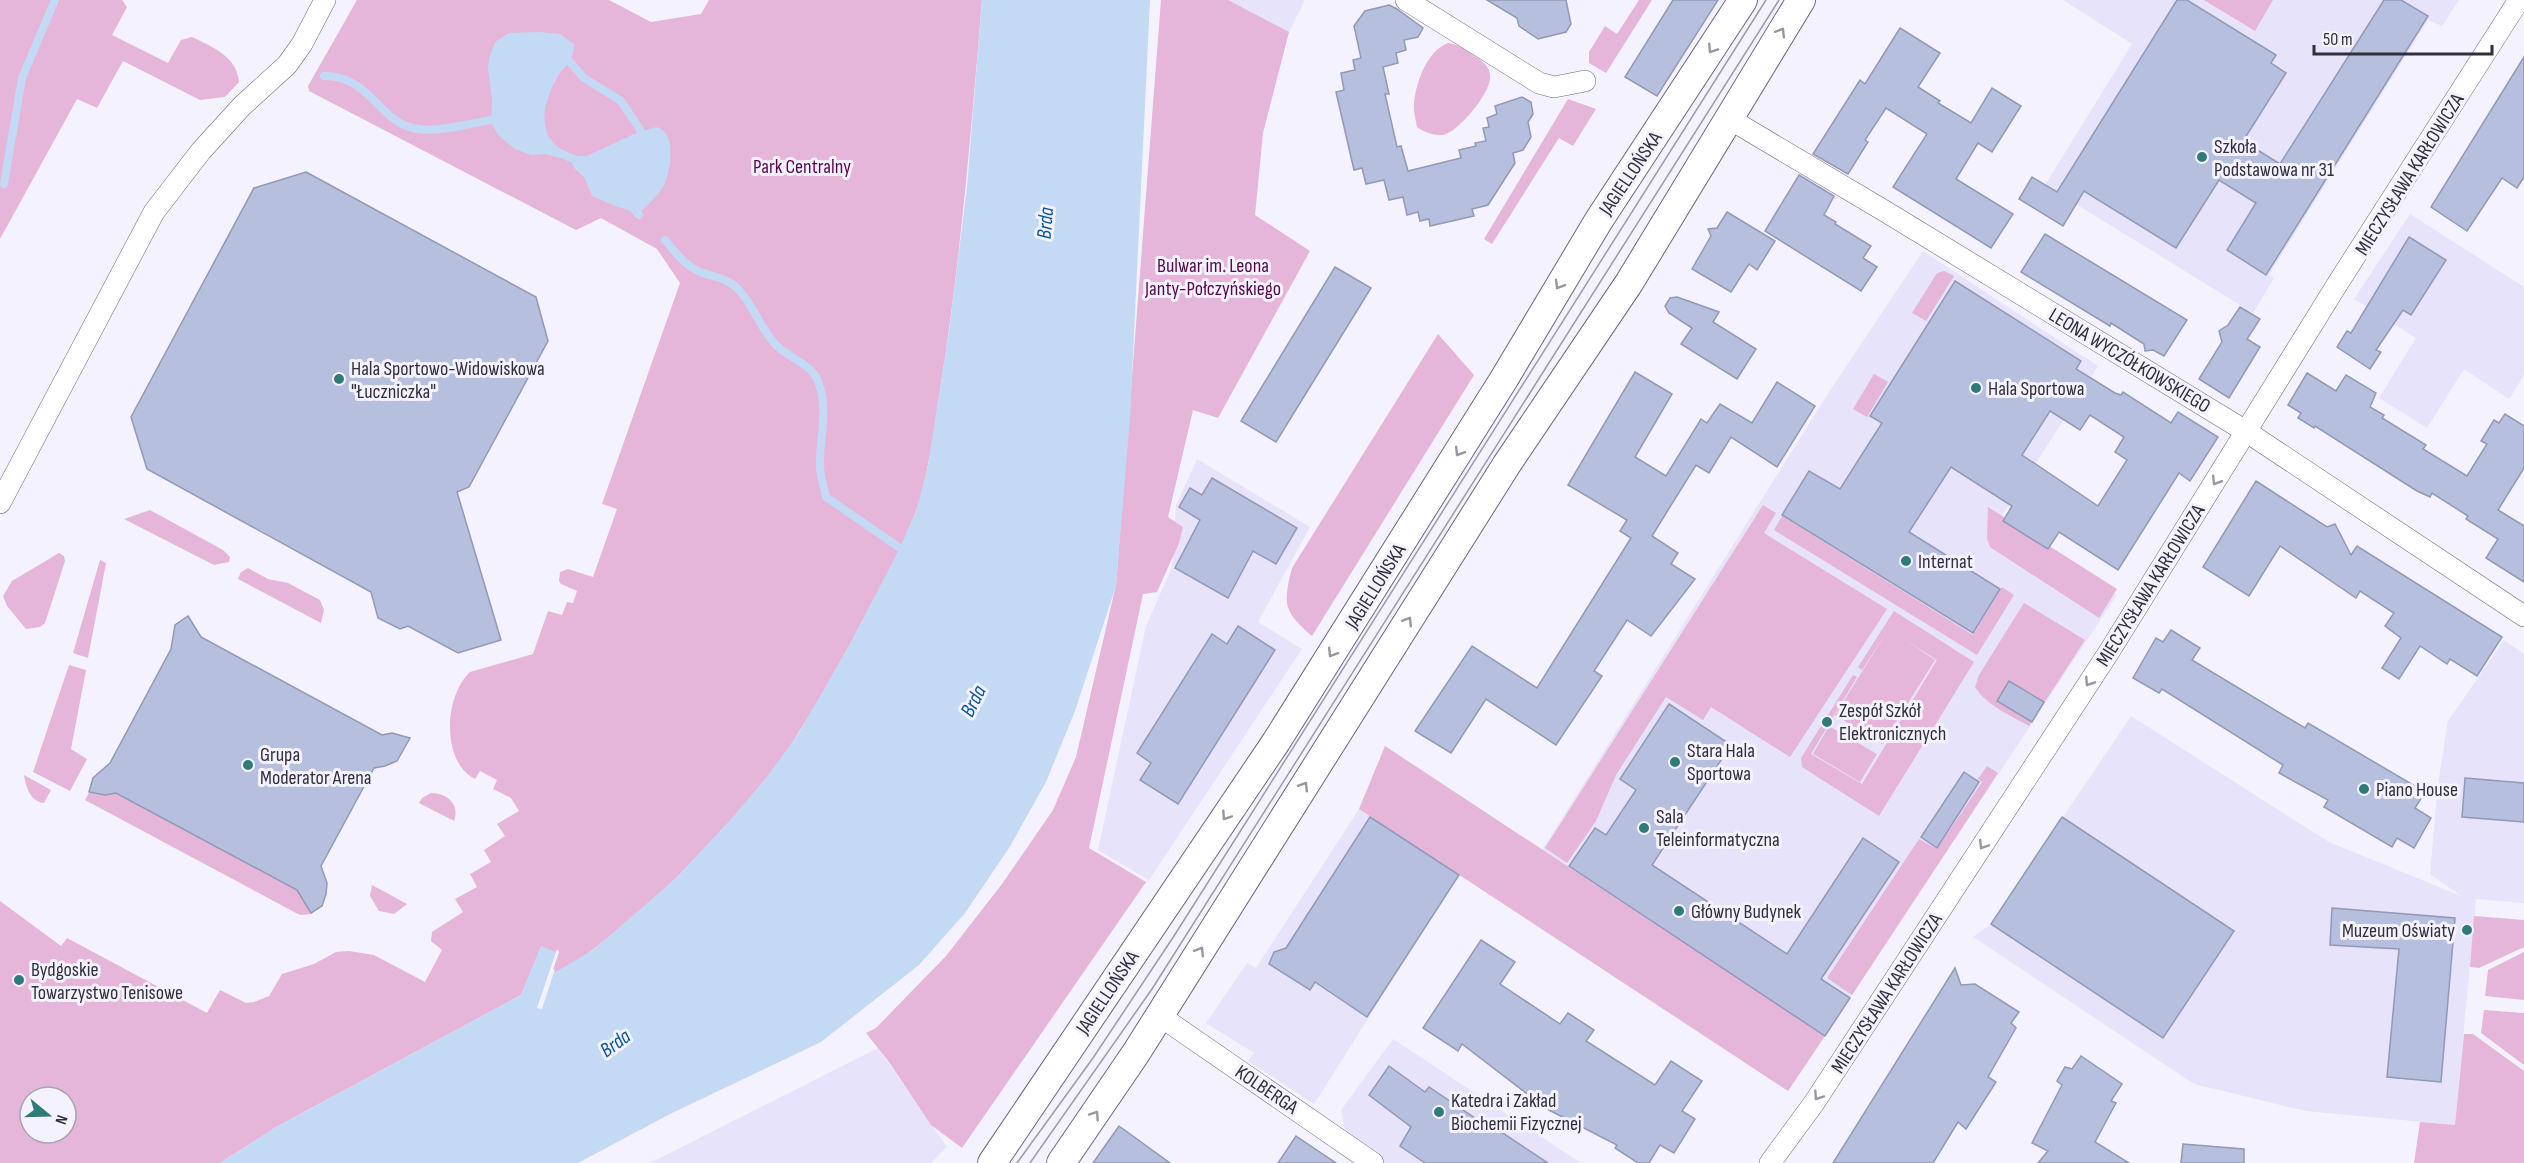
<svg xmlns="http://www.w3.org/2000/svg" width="2524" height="1163" viewBox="0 0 2524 1163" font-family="'Sofia Sans Condensed',sans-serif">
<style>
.built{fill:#e7e3fb}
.green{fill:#e5b5da;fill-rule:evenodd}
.water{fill:#c4daf4}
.pier{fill:#f4f2ff}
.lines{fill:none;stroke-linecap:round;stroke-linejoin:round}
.stream{stroke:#c4daf4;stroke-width:8}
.building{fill:#b7bfde;stroke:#9199b6;stroke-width:1.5;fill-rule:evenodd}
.minor-casing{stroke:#6c6783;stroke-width:22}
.secondary-casing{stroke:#6c6783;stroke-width:30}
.minor{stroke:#fff;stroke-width:21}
.secondary{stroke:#fff;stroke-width:28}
.tram{stroke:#9c9aa7;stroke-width:1.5}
.oneway{stroke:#98979d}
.poi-dot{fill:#307a77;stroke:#f4f2ff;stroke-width:2}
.labels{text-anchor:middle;stroke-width:6;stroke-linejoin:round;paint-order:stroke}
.poi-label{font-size:20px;fill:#312f3b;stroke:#f4f2ff;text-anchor:start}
.park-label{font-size:20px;fill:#58054f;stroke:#f4f2ff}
.street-label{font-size:20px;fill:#312f3b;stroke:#f4f2ff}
.water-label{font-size:21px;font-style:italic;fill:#05559f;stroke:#f4f2ff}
</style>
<rect width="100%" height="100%" fill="#f4f2ff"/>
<g class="built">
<polygon points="1228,0 1305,0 1289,32"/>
<polygon points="2063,0 2459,0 2442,26 2428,20 2269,275 2274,278 2253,313 2045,185 2132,44"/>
<polygon points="2410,214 2524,287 2524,375 2509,399 2464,369 2427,428 2379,398 2416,338 2354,299"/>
<polygon points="1923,251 2098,366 2002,516 2117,595 1825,1036 1542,850 1829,392"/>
<polygon points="1197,459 1310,527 1258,622 1302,649 1149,880 1098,850 1146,626 1172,567 1176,505"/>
<polygon points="2504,640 2524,654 2524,903 2476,899 2455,1125 2306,1111 2194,1084 1973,937 1991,924 2131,716 2329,842 2461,896 2430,874 2438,784 2448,721"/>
<polygon points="1359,809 1459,875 1314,1104 1248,1061 1254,1053 1206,1023 1247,963 1256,968"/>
<polygon points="1393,1039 1581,1163 1378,1163 1347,1142 1341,1110"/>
<polygon points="878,1048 947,1147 931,1163 650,1163"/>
</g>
<g class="green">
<path d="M0,0H122L127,7L112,35L168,63L181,40L192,37C212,47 237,56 239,82L225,97L200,100L123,61L97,108L77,99L0,239Z"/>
<path d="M357,0H609L651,22L701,14L709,0H982C972,122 962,243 944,364C936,412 932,461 917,508C904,545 884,579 866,614C845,654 823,694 799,732C750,811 669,890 595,948C581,959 563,968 547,977L541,947L521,995L278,1126L220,1163H0V901L61,946L67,938L207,1013L220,990L246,1003L254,1002L269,996L282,974L314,964L336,952L349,951L374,955L425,982L442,950L431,941L432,932L463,912L455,899L477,887L470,874L491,862L484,850L505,836L497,824L519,811L511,798L493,789L497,780L480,771L475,779C441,762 444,696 470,672L533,654L548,611L562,615L567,602L573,603L577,591L561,584L559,581L560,572L568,569L593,577L617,509L602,504L680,283L657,249L601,218L576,230L309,91L308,86ZM30,1097H66V1133H30Z"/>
<polygon points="1161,0 1228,0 1289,32 1263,133 1255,215 1310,251 1218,418 1193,410 1168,517 1183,527 1179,543 1157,592 1143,594 1089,848 1146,882 962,1148 931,1125 889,1062 866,1033 876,1028 946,956 1002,884 1053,810 1076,757 1116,585"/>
<polygon points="1639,0 1652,0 1606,73 1589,63 1589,52 1605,26 1617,34"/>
<polygon points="2204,0 2273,0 2255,31"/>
<path d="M1448,43C1459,45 1464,48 1473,55C1481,60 1489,65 1490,75C1493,90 1459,132 1443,135C1434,136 1424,132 1417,127C1416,120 1413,111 1414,103C1416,82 1427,51 1448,43Z"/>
<polygon points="1568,99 1596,109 1573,146 1559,138 1492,244 1484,239"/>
<polygon points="1944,271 1954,276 1926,321 1912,313 1937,273"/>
<path d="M1438,334L1474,375L1312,636C1283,611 1283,604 1292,568Z"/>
<polygon points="1874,374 1888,382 1867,417 1853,409"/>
<polygon points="1763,505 1776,513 1764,533 1887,609 1790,757 1711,707 1703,720 1666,697 1616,775 1596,821 1567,863 1545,848"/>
<polygon points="1988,507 2117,589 2099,618 1990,547 1987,539"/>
<polygon points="150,510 223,550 230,557 229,562 214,565 124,519"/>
<polygon points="1782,516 1973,635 2002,587 2014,595 1977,655 1774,530"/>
<polygon points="59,553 64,556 65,561 45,623 40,627 26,629 7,606 3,596 12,581"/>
<polygon points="100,560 106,563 88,658 73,653"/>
<polygon points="248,568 268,579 288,583 320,600 324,610 321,623 238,579 241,572"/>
<path d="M2024,603L2085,640L2029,726C2010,715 1987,706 1975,687L1979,675Z"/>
<polygon points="1894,611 1974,662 1879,816 1802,767 1801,758 1853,675 1857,677 1811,754 1862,784 1937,660 1905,640 1935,660 1882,744 1835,715 1888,630 1862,670 1858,667"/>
<polygon points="69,665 86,670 71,749 87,759 70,791 33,772"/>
<polygon points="1829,726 1877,754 1860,782 1813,754"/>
<polygon points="1385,746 1825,1036 1788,1091 1359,809"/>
<polygon points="1987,766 1998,773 1852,995 1827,978 1919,839 1937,849 1982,782 1978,779"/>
<path d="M24,775L51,790L44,803C31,802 26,788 24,775Z"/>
<polygon points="90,791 105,795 116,793 298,891 303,901 313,912 312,914 301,915 296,913 85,800"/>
<path d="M431,793C447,793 460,804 454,821L419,803L422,798Z"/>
<polygon points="372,885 407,904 394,914 379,911 370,896"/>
<polygon points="2474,916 2524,920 2524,947 2479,968 2470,967"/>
<polygon points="2524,952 2524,1000 2485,996 2488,970"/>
<polygon points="2484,1010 2524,1013 2524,1065 2481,1033"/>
<polygon points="2464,1034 2473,1034 2524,1071 2524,1163 2414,1163 2420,1122 2455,1125"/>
</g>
<g class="water">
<polygon points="982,0 1150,0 1130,418 1116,586 1075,711 1046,782 1009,848 965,913 919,965 821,1042 670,1114 578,1163 220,1163 278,1126 521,995 541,946 556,952 548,977 593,950 674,880 732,818 766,778 799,733 852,640 900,548 917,508 928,466 949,331 967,187"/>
<path d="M539,32L560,34L574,44C575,61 563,66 556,80C543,104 536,133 562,150L561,158L545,154L531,155L515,149L499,136L491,123L492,99L488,69L489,58L495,42L509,33Z"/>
<path d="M656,127C677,131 671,170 664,185C658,196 649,204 639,213L615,206L592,196L584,177L574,168L572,162L575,156H587L634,134Z"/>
</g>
<polygon class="pier" points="557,949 559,952 553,970 555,969 542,1009 537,1008"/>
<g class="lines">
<g class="stream">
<polyline points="570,62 584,78 621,101 641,131"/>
<path d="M324,76C370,76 378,120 413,128C437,134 476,122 500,118"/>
<polyline points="553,150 580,162"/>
<polyline points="4,184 22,78 55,0"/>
<polyline points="630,205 639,215"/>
<path d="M665,240C675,251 684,265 698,271C711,277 725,277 736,287C754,304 760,330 778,347C789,357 811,365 817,379C830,408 819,436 820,466C820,476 824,487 826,497L900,548"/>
</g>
</g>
<g class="building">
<polygon points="1487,0 1566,0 1571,24 1566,32 1538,39 1519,26 1517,18"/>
<polygon points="1673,0 1718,0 1657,96 1625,77"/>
<polygon points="2177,0 2187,0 2276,55 2271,63 2286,73 2243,141 2280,164 2384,0 2401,0 2428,16 2266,275 2227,250 2256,203 2219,180 2176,248 2084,191 2063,226 2019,199 2032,177 2057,192"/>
<polygon points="1389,5 1397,9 1423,28 1418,37 1404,40 1406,50 1396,53 1398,63 1383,67 1389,94 1385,94 1397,147 1401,146 1408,171 1461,158 1459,150 1476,146 1475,143 1486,141 1483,128 1489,127 1487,118 1497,114 1495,106 1522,97 1531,102 1533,114 1528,122 1531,137 1523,150 1513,153 1515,163 1488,205 1472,209 1474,216 1430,226 1429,219 1420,221 1418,212 1407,215 1403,197 1389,200 1384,180 1366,184 1362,168 1354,170 1336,92 1344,90 1341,73 1355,70 1353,60 1361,58 1354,26 1365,11"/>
<polygon points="1900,28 1940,53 1918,87 1940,101 1938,103 1971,123 1992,88 2021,106 1992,152 1978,143 1956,179 2013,214 1991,248 1893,187 1927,134 1886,108 1865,140 1868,142 1848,174 1813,154 1860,80 1865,84"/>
<polygon points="2524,57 2524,177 2517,188 2502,178 2467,231 2431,207"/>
<polygon points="306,172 536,297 548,341 469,487 457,492 501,640 458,653 408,626 400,629 378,618 371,592 147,469 131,417 254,188"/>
<polygon points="1799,175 1834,196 1824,215 1836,222 1835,224 1871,246 1863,258 1877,267 1861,291 1765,231"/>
<polygon points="1727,212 1775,241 1757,270 1749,264 1731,292 1692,269 1711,236 1708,229 1717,228"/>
<polygon points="2045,234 2187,320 2164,356 2153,350 2145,351 2144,344 2111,323 2110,326 2021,272"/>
<polygon points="2409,237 2446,260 2411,315 2403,310 2376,350 2381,352 2370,369 2337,347 2347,331 2351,333"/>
<polygon points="1335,267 1371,288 1276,442 1241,421"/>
<path d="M1955,281L2081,361L2076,369L2115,393L2121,395L2123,392L2171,423L2178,412L2218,437L2190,481L2179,473L2118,570L2059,532L2048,549L2003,521L2012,506L1951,467L1909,532L2000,589L1973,633L1782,515L1809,471L1840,489L1882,423L1870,416ZM2050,411L2080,430L2090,415L2124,437L2115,452L2127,460L2098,506L2022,455Z"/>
<polygon points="1677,297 1719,312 1713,322 1756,349 1737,379 1681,344 1692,328 1669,313 1665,306 1670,298"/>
<polygon points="2240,307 2260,319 2247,339 2260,347 2229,398 2199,379 2222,342 2219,331 2228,325"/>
<polygon points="1635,372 1672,394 1635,457 1666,476 1701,419 1707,423 1720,404 1752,423 1777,382 1815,406 1777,467 1731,437 1709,473 1696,465 1652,536 1678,553 1671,564 1695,579 1651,636 1627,620 1594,671 1602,676 1556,745 1486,699 1451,753 1415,731 1472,646 1537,688 1631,538 1620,531 1627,520 1568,485"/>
<polygon points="2307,373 2336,391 2346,375 2376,393 2370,407 2384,415 2382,418 2426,445 2423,449 2467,476 2487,444 2481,441 2494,420 2499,423 2505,414 2524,426 2524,468 2498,510 2524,526 2524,582 2486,558 2498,539 2466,519 2468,516 2432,493 2430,497 2417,491 2315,426 2314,428 2298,418 2301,413 2288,405"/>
<polygon points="1212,478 1297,528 1276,564 1253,551 1228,598 1175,568 1200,520 1179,507 1190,488 1202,495"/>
<polygon points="2256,481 2327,527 2335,524 2351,555 2357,546 2502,637 2477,676 2450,659 2447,664 2420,646 2399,679 2382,668 2401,638 2385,626 2394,613 2360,591 2356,598 2280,546 2249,596 2203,567"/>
<polygon points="188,616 201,637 382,735 392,733 410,738 397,761 385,766 374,768 321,866 327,883 326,894 322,906 311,913 297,890 116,793 105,795 89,792 93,778 110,763 171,649 175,625"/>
<polygon points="1238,626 1275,650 1178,804 1140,780 1151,763 1137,753 1212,634 1227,644"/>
<polygon points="2171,630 2200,648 2192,660 2305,728 2308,723 2425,792 2415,808 2431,818 2414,848 2397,838 2392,847 2324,807 2328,800 2279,773 2283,765 2162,689 2159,693 2133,678 2156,638 2163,642"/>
<polygon points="2009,681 2044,702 2032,722 1997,701"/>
<polygon points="1669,704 1731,745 1652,865 1787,954 1863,838 1899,862 1821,979 1850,998 1825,1036 1569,866 1595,828 1606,835 1636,790 1620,779"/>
<polygon points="1964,772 1979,782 1937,848 1921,837"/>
<polygon points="2465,778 2524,783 2524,822 2462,817"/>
<polygon points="1370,817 1459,875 1367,1017 1315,982 1310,990 1269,964 1274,952 1286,948"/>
<polygon points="2062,817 2234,931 2163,1038 1991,924"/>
<polygon points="2332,908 2455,918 2441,1082 2387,1077 2399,949 2330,945"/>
<polygon points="1481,940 1515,962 1500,984 1560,1024 1568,1013 1594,1030 1586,1041 1655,1085 1671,1061 1702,1081 1682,1111 1695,1119 1674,1153 1660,1145 1649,1163 1638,1163 1615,1148 1617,1145 1547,1109 1462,1044 1458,1051 1423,1028"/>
<polygon points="1955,968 1961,985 1975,984 2019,1012 2011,1023 2016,1028 1988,1077 1996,1082 1966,1129 1958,1122 1933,1163 1833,1163"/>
<polygon points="2081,1056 2122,1084 2111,1101 2116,1103 2095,1142 2129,1163 2038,1163 2048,1151 2032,1143 2062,1085 2057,1081 2065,1067 2072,1069"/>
<polygon points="1389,1066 1425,1092 1429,1087 1484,1124 1486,1122 1548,1163 1425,1163 1400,1146 1411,1127 1369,1095"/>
<polygon points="1119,1126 1170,1163 1093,1163"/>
<polygon points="1296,1136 1336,1163 1278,1163"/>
<polygon points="2183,1144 2244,1149 2244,1163 2181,1163"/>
</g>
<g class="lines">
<defs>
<g id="minor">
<polyline points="1406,0 1539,83 1554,87 1585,81"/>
<polyline points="1728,118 1883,210 2247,432 2524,616"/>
<polyline points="0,503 154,212 201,151 242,106 287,65 302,44 325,0"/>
<polyline points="1160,1016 1373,1163"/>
<polyline points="1770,1163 1814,1103 2109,652 2338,283 2519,0"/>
</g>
<g id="secondary">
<polyline points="992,1163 1276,742 1504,379 1599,220 1743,0"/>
<polyline points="1061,1163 1136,1053 1507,464 1629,283 1801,0"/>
</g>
</defs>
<use href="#minor" class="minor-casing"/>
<use href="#secondary" class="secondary-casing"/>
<use href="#minor" class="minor"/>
<use href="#secondary" class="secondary"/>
<g class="tram">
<polyline points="1017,1163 1093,1058 1174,936 1766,0"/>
<polyline points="1030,1163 1152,989 1779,0"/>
</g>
</g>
<defs><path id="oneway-chevron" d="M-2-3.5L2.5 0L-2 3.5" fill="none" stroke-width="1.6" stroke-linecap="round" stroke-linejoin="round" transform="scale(1.5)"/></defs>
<g class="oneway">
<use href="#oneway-chevron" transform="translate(1781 32) rotate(-58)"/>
<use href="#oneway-chevron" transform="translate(1712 49) rotate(123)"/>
<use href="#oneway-chevron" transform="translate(1559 285) rotate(121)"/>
<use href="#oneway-chevron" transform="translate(1459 452) rotate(122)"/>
<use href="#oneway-chevron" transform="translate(2216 481) rotate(122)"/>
<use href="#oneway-chevron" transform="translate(1408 621) rotate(-58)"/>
<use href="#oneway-chevron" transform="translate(1332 653) rotate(122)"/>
<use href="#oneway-chevron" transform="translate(2089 682) rotate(123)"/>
<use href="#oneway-chevron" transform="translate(1304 786) rotate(-58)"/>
<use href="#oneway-chevron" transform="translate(1226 816) rotate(124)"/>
<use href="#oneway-chevron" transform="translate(1983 845) rotate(123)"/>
<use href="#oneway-chevron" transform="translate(1200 951) rotate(-58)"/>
<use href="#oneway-chevron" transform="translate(1818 1096) rotate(124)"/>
<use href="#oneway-chevron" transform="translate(1095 1115) rotate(-56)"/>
</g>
<g class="poi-dot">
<circle cx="2202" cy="157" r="6"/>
<circle cx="339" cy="379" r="6"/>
<circle cx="1976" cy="388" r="6"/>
<circle cx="1906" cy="561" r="6"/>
<circle cx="1827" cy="722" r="6"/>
<circle cx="1675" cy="762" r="6"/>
<circle cx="248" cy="765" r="6"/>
<circle cx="2364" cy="789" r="6"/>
<circle cx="1644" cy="828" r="6"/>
<circle cx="1679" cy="911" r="6"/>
<circle cx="2467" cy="930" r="6"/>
<circle cx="19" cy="980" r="6"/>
<circle cx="1439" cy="1112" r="6"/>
</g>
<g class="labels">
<g class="poi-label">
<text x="2214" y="153">Szkoła<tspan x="2214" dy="23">Podstawowa nr 31</tspan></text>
<text x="351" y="375">Hala Sportowo-Widowiskowa<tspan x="351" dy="23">"Łuczniczka"</tspan></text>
<text x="1988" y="395">Hala Sportowa</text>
<text x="1918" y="568">Internat</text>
<text x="1839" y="717">Zespół Szkół<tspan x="1839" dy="23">Elektronicznych</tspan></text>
<text x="1687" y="757">Stara Hala<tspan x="1687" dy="23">Sportowa</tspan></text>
<text x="260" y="761">Grupa<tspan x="260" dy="23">Moderator Arena</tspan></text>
<text x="2376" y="796">Piano House</text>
<text x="1656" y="823">Sala<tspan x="1656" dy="23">Teleinformatyczna</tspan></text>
<text x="1691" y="918">Główny Budynek</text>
<text x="2455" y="937" text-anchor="end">Muzeum Oświaty</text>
<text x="31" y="976">Bydgoskie<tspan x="31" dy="23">Towarzystwo Tenisowe</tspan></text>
<text x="1451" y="1107">Katedra i Zakład<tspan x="1451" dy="23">Biochemii Fizycznej</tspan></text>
</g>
<g class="park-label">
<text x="802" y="173">Park Centralny</text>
<text x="1213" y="272">Bulwar im. Leona<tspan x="1213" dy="23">Janty-Połczyńskiego</tspan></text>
</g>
<g class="street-label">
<text transform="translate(1630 173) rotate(-56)" y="7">JAGIELLOŃSKA</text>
<text transform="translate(2409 174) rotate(-58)" y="7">MIECZYSŁAWA KARŁOWICZA</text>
<text transform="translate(2130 360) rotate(31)" y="7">LEONA WYCZÓŁKOWSKIEGO</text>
<text transform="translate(2150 585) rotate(-58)" y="7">MIECZYSŁAWA KARŁOWICZA</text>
<text transform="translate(1375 586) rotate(-58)" y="7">JAGIELLOŃSKA</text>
<text transform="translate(1107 992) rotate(-56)" y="7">JAGIELLOŃSKA</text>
<text transform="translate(1886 993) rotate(-57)" y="7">MIECZYSŁAWA KARŁOWICZA</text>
<text transform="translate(1267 1089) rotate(34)" y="7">KOLBERGA</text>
</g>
<g class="water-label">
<text transform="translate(1045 223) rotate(-85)" y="7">Brda</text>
<text transform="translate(973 701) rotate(-63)" y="7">Brda</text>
<text transform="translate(615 1043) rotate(-36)" y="7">Brda</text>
</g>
</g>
<g transform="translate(48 1115) rotate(109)"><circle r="28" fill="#f4f2ff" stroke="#a6a4b1" stroke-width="1.5"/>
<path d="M0-4.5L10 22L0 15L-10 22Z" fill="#307a77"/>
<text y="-9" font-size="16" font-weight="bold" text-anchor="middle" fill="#312f3b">N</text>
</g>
<path d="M2314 45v9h178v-9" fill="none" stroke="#312f3b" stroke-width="3"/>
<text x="2323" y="45" font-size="18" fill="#312f3b" stroke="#f4f2ff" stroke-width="4.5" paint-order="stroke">50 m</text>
</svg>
